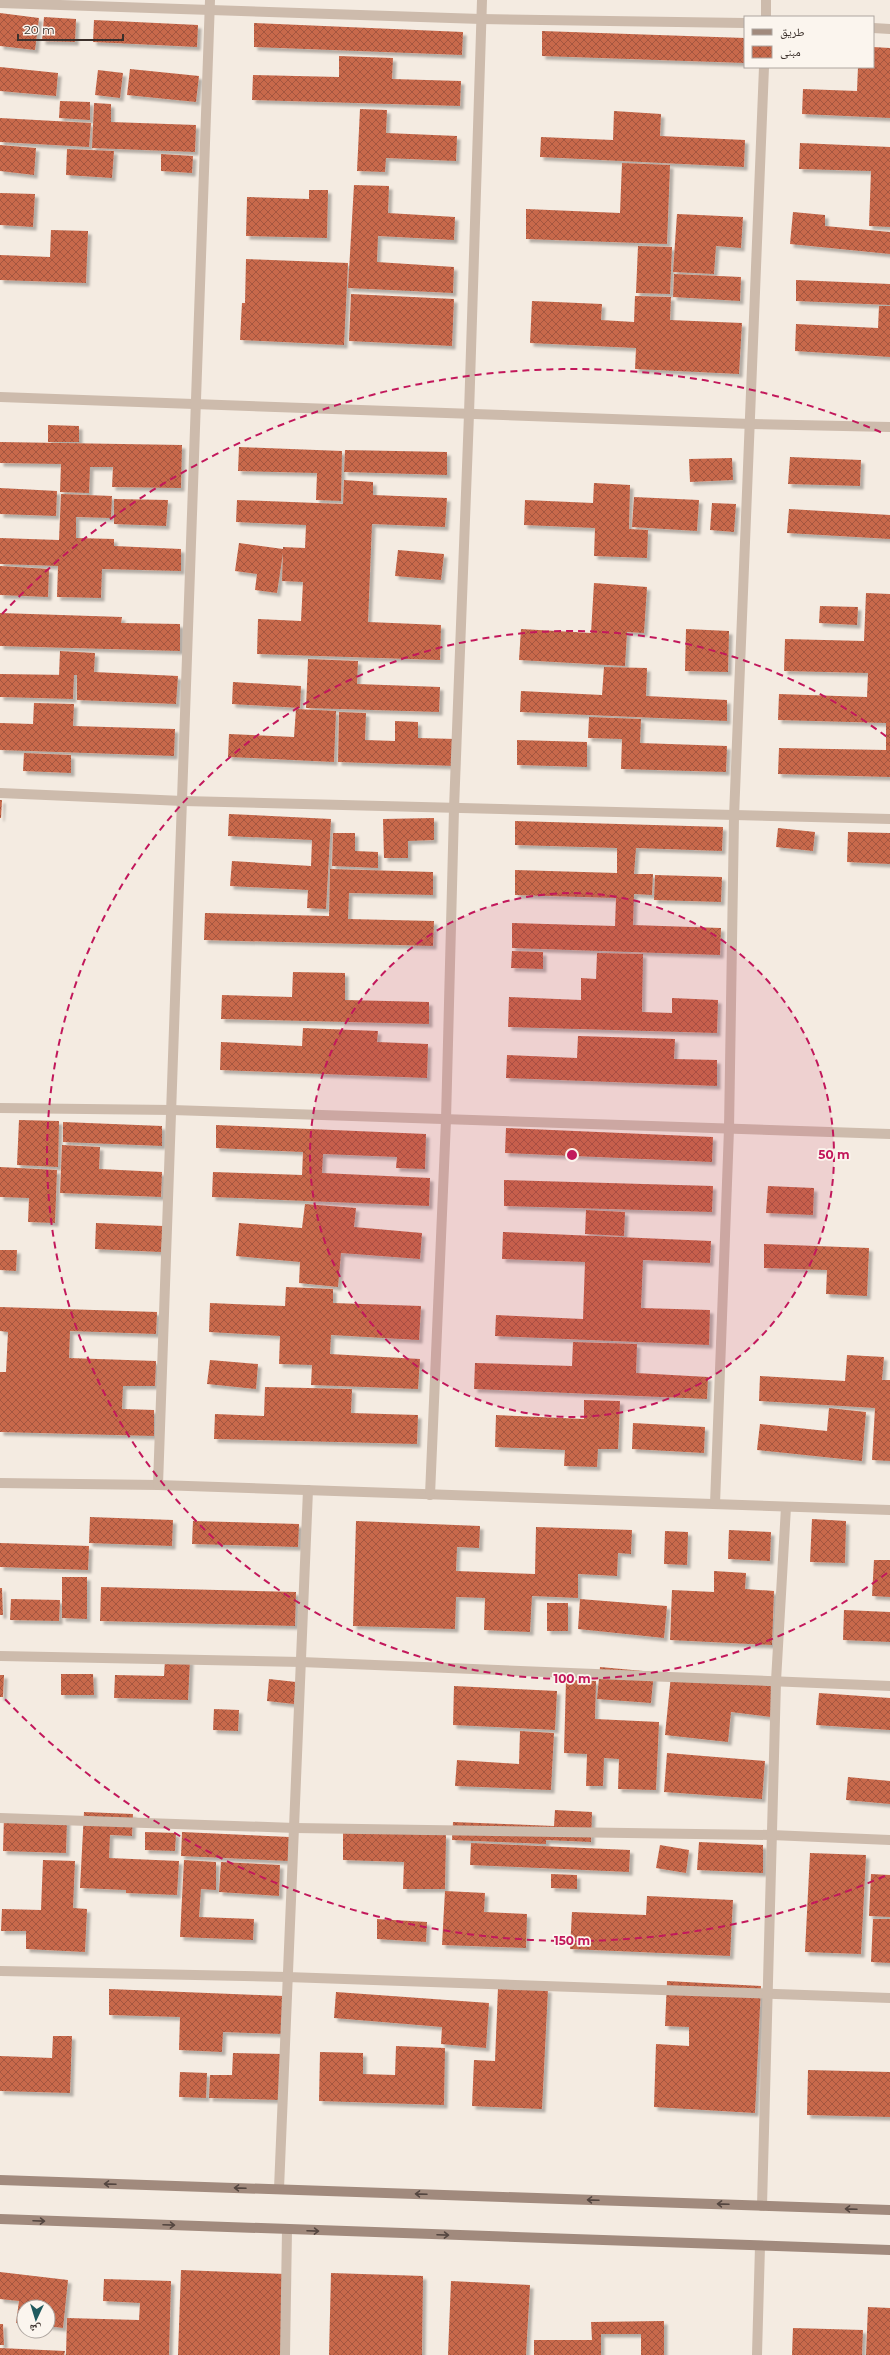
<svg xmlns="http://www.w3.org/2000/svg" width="890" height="2355" viewBox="0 0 890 2355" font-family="Montserrat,'Noto Naskh Arabic',sans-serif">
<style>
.building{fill:url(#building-cross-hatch);filter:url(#shadow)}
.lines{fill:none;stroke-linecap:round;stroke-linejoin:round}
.minor{stroke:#cdbbac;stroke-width:10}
.secondary{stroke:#a18a7d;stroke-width:10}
.oneway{stroke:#544640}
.ring{fill:none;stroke:#c2185b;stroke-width:2;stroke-dasharray:7 5}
.centre{fill:#c2185b;stroke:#fbf5ee;stroke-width:2}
.ring-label{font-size:12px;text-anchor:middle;font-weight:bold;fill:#c2185b;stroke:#fbf5ee;stroke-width:3.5;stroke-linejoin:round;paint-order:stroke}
</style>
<defs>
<pattern id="building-cross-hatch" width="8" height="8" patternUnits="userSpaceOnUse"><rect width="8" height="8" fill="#c8694b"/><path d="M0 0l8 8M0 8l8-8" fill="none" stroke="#a4573f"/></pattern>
<filter id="shadow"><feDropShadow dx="3.5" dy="3.5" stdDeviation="1" flood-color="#0004"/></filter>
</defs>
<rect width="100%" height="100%" fill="#f4ebe1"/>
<g class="building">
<polygon points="0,13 39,18 35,50 0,46"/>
<polygon points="44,17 76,19 75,42 42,41"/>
<polygon points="94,20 198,25 197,47 93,42"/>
<polygon points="254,23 463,32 462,55 254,47"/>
<polygon points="542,31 745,38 745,63 542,56"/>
<polygon points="873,47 890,48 890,118 802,114 803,89 857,91 858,67 873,67"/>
<polygon points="339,56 393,58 392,79 461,81 460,106 252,100 253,75 339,77"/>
<polygon points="0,67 58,73 56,96 0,91"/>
<polygon points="130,69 199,76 196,102 127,95"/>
<polygon points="98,70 123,73 120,98 95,95"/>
<polygon points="60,101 90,102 90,120 59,118"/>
<polygon points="94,103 111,104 111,122 196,125 195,152 92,148"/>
<polygon points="360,109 387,110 386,133 457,136 456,161 386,158 385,172 357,171"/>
<polygon points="614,111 661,114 660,136 745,140 744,167 540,157 541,137 613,140"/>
<polygon points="0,118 91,123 89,147 0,142"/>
<polygon points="800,143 890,147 890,227 869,226 871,171 799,169"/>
<polygon points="0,145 36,148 34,175 0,171"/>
<polygon points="67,149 114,151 112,178 66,175"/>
<polygon points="161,154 193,156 192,173 161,171"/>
<polygon points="622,163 670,165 667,244 526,239 526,209 620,213"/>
<polygon points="354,185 389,186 388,213 455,217 454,240 378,236 377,262 454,267 453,293 348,288"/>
<polygon points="309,190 328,190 327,238 246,236 247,197 309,199"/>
<polygon points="0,193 35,194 33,227 0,225"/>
<polygon points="793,212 825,215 825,226 890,232 890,254 790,244"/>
<polygon points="677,214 743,217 741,248 716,246 714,274 673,272"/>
<polygon points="51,230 88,231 86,283 0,280 0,255 50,257"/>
<polygon points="638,246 672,247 670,294 636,293"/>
<polygon points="246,259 348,263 344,345 240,340 242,303 245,303"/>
<polygon points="674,274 741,277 740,301 673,297"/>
<polygon points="796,280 890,284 890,305 796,301"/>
<polygon points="351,294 454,299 452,346 349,341"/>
<polygon points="635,296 671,297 670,320 742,323 739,374 635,369 636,348 530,343 532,301 602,304 601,320 634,322"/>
<polygon points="879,306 890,306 890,357 795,351 796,324 878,328"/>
<polygon points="48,425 79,426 79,442 48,442"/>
<polygon points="0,442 182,445 181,488 112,487 113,467 90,467 89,493 60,492 61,464 0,463"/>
<polygon points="239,447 342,451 341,501 316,500 317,473 238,471"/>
<polygon points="345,450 447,452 447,475 344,472"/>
<polygon points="790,457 861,460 860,486 788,484"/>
<polygon points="732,458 733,480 690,482 689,459"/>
<polygon points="344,480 373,482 373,495 447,498 445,527 372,524 368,622 441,625 440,660 257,654 258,619 301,621 303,582 282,581 283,553 277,593 255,590 257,574 235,571 239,543 283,549 283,547 305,548 306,525 236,522 237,500 343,504"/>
<polygon points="594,483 630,485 629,529 648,530 647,558 594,556 595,528 524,525 525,500 593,503"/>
<polygon points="0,488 57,491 56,516 0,514"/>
<polygon points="61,494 112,496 111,518 76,517 76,538 114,539 114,546 181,549 181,571 102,569 101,598 57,597 58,566 0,564 0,538 59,540"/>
<polygon points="634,497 699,500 697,531 632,527"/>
<polygon points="114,499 168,500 166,526 114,524"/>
<polygon points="712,503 736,504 734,532 710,530"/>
<polygon points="789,509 890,515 890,539 787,533"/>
<polygon points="398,550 444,554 441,580 395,576"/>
<polygon points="0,566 49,569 48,597 0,595"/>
<polygon points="594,583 647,587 644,633 627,632 625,666 519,660 521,629 591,633"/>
<polygon points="866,593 890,594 890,777 778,774 779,748 886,750 886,723 778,720 779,694 867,697 868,673 784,671 785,639 864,641"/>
<polygon points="820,606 858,607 857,625 819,623"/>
<polygon points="0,613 122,617 121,623 180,624 180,651 0,646"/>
<polygon points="686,629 729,631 728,672 685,671"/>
<polygon points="60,651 95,653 94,672 178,676 176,704 77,700 77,675 74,675 73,699 0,697 0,674 69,675 59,675"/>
<polygon points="308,659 358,661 357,684 440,687 439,712 306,708"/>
<polygon points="604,667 647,668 646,696 727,700 727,721 520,712 521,691 602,695"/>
<polygon points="233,682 301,686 300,708 232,704"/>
<polygon points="34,703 74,704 73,726 175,729 174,756 0,750 0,723 33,724"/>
<polygon points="296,709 336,711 334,762 228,757 229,734 294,737"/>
<polygon points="339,712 366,713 365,740 395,741 395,721 418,722 418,738 456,739 455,766 338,762"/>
<polygon points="589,717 641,719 640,743 727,746 726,772 621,769 622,739 588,738"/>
<polygon points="517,740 587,742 587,767 517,765"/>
<polygon points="24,753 71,755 71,773 23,771"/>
<polygon points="0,800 2,800 1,818 0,818"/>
<polygon points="229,814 331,819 326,909 307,908 308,890 230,886 232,861 311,866 312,840 228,836"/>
<polygon points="434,818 434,840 408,841 408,858 384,858 383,819"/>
<polygon points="515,821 723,827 722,851 636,848 634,874 653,874 652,895 634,894 633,925 721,928 720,955 512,948 512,923 615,926 616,898 515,895 515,870 617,873 617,848 515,845"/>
<polygon points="778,828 815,832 813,851 776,847"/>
<polygon points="848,832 890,833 890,864 847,862"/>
<polygon points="333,833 355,833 355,851 378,852 378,868 332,866"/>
<polygon points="330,869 433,872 433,895 349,893 348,919 434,921 433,946 204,940 205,913 329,916"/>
<polygon points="655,875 722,877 721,902 654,900"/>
<polygon points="512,951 543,952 543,969 511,968"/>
<polygon points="597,953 643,954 642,1012 672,1013 672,998 718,1000 717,1033 508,1027 509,997 581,1000 581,978 596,979"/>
<polygon points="293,972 345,973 345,1000 429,1002 429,1024 221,1019 222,995 292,997"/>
<polygon points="303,1028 378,1031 377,1042 428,1044 427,1078 220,1070 221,1042 302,1046"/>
<polygon points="578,1036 675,1039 674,1059 717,1060 717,1086 506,1078 507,1055 577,1058"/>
<polygon points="19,1120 59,1121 58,1167 17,1165"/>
<polygon points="63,1122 162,1126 162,1146 63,1142"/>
<polygon points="216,1125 426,1134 425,1169 396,1168 397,1157 323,1154 322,1173 430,1178 429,1206 212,1197 213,1172 302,1175 303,1152 216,1148"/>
<polygon points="506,1128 713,1137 712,1162 505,1153"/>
<polygon points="62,1145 100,1147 99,1169 162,1172 161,1197 60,1193"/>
<polygon points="0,1167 57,1170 55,1223 28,1222 29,1198 0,1197"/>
<polygon points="504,1180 713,1186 712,1212 504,1206"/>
<polygon points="768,1186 814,1188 813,1215 766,1213"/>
<polygon points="305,1204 356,1208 354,1227 422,1233 420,1259 341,1253 338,1287 299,1283 300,1262 236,1256 239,1223 302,1228"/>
<polygon points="586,1210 625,1212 624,1236 585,1234"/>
<polygon points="96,1223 163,1226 161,1252 95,1249"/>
<polygon points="503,1232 711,1241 710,1263 643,1260 641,1308 710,1310 709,1345 495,1336 496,1315 583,1319 585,1262 502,1259"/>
<polygon points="764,1244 869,1248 867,1296 826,1294 827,1270 764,1268"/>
<polygon points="0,1250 17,1250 16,1271 0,1270"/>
<polygon points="286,1287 333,1289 333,1303 421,1306 419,1340 331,1335 330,1354 420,1359 418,1389 311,1385 312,1365 279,1364 280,1336 209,1332 210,1303 285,1306"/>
<polygon points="0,1307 157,1312 156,1334 70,1331 69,1358 156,1361 155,1386 123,1386 122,1409 154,1410 154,1436 0,1432 0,1372 6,1372 8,1332 0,1331"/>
<polygon points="573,1342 637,1344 636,1373 708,1377 707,1399 474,1389 475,1363 572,1366"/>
<polygon points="847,1355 884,1357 882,1380 890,1380 890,1461 872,1460 875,1408 759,1401 760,1376 845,1381"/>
<polygon points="210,1360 258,1364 256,1389 207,1384"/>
<polygon points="265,1387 352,1389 351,1413 418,1415 417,1444 214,1439 215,1414 264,1416"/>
<polygon points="584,1400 620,1401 618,1449 598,1449 597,1467 564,1466 565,1450 495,1447 496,1415 584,1419"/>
<polygon points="829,1408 866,1412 862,1461 757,1450 760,1424 827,1431"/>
<polygon points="633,1423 705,1427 704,1453 632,1449"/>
<polygon points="90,1517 173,1520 172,1546 89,1543"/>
<polygon points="812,1519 846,1521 845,1563 810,1562"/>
<polygon points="193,1521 299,1524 298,1547 192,1544"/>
<polygon points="356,1521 480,1526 479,1548 457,1547 456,1571 535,1574 536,1527 632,1530 631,1554 618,1553 617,1576 578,1574 578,1598 532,1596 530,1632 484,1630 485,1598 456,1597 455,1629 353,1626"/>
<polygon points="729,1530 771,1532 770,1561 728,1559"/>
<polygon points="665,1531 688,1532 687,1565 664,1564"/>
<polygon points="0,1543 89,1546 88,1570 0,1567"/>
<polygon points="874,1560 890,1560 890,1597 872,1596"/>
<polygon points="714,1571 746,1573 745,1589 774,1591 772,1645 670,1640 672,1590 714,1592"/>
<polygon points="62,1577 87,1577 87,1619 62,1618"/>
<polygon points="101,1587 296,1592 295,1626 100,1621"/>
<polygon points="0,1588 2,1588 3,1615 0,1615"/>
<polygon points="11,1599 60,1600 59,1621 10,1620"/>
<polygon points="580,1599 667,1606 664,1638 578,1629"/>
<rect x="547" y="1603" width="21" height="28"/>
<polygon points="844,1610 890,1612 890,1642 843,1640"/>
<polygon points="165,1660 190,1660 188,1700 114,1698 115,1675 164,1676"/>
<polygon points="600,1667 654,1672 651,1703 597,1699"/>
<polygon points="61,1674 93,1674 94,1695 61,1695"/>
<polygon points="0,1675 4,1675 3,1697 0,1697"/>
<polygon points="671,1675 774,1686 771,1717 731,1712 728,1742 665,1735"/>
<polygon points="269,1679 296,1682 294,1704 267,1701"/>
<polygon points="566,1680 596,1681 595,1719 659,1722 656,1790 618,1789 619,1759 604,1758 603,1786 586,1786 587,1754 564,1753"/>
<polygon points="454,1686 557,1691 555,1730 453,1725"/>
<polygon points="819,1693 890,1698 890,1730 816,1725"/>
<polygon points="214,1709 239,1710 238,1731 213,1730"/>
<polygon points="520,1731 554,1733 551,1790 455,1786 457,1760 519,1764"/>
<polygon points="667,1753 765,1761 762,1799 664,1792"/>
<polygon points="848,1777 890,1781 890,1804 846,1800"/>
<polygon points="555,1810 592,1812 591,1842 546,1840 546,1844 452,1840 453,1822 554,1826"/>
<polygon points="84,1812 133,1814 132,1836 110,1835 109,1858 179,1861 177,1895 126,1893 126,1890 80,1888"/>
<polygon points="4,1816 67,1819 66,1853 3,1851"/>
<polygon points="145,1832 176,1833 175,1851 145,1850"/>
<polygon points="182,1832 289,1837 288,1861 181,1856"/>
<polygon points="343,1832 446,1835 445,1889 403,1889 404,1862 343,1860"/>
<polygon points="699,1842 763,1845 763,1873 697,1870"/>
<polygon points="471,1843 630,1850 629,1872 470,1865"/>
<polygon points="660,1845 689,1850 686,1873 656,1868"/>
<polygon points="810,1853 866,1855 861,1954 805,1952"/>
<polygon points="43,1860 75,1861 73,1908 87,1909 85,1952 26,1949 26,1931 1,1931 2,1909 41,1910"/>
<polygon points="184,1860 216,1862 216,1890 201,1889 199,1917 254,1919 253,1940 180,1937"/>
<polygon points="221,1862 280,1865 279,1896 219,1892"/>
<polygon points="551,1874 577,1875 577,1889 551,1888"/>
<polygon points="871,1874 890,1875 890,1917 869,1916"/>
<polygon points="445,1891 485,1893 484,1912 527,1914 526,1948 442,1945"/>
<polygon points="647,1896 733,1900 730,1956 570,1949 572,1912 646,1915"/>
<polygon points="377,1919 427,1922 426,1942 377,1939"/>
<polygon points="873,1919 890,1919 890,1963 871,1962"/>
<polygon points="667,1981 761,1986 755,2113 654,2107 656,2044 689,2046 689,2027 665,2026"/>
<polygon points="498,1988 548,1989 542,2109 472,2106 474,2060 495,2061"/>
<polygon points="109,1989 284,1996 283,2034 223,2032 222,2052 179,2050 180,2017 109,2015"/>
<polygon points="336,1992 489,2003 486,2048 441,2044 442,2027 334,2018"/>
<polygon points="53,2036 72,2036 70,2093 0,2091 0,2056 52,2058"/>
<polygon points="396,2046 445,2048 444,2105 319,2101 320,2052 363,2053 363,2074 395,2075"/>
<polygon points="233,2053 283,2054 281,2100 209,2098 210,2075 232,2075"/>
<polygon points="808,2070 890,2072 890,2117 807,2115"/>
<polygon points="180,2072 207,2073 206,2098 179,2097"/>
<polygon points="181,2270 286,2274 282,2355 178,2355"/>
<polygon points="0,2272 68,2280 63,2328 48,2326 48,2307 24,2307 24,2324 16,2323 19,2301 0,2299"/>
<polygon points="331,2273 423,2276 422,2355 329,2355"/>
<polygon points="104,2279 171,2281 169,2355 66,2355 67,2318 139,2320 140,2303 103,2301"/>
<polygon points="451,2281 530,2285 526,2355 448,2355"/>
<polygon points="868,2307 890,2308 890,2355 866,2355"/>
<polygon points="664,2321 664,2355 641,2355 641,2334 601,2334 601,2355 534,2355 534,2340 592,2340 591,2322"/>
<polygon points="0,2324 3,2324 4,2345 0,2345"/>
<polygon points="793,2328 863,2330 862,2355 792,2355"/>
<polygon points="0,2348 65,2351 64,2355 0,2355"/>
</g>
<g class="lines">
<g class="minor">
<polyline points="0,3 481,19 745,23"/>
<polyline points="766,17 766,0"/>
<polyline points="873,28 890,29"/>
<polyline points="0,397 751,424 890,427"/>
<polyline points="0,793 183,801 890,819"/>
<polyline points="0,1108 172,1110 890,1134"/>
<polyline points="0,1483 158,1485 890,1510"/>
<polyline points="158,1485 210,0"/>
<polyline points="430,1495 446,1120 454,809 469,414 482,0"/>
<polyline points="715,1504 729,1129 734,817 764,67"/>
<polyline points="0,1656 301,1662 890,1686"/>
<polyline points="0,1818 295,1828 771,1835 890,1840"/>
<polyline points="0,1971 287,1977 890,1998"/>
<polyline points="279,2189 308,1490"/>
<polyline points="762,2206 776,1681 786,1507"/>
<polyline points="285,2355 287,2230"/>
<polyline points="757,2355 760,2246"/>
</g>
<g class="secondary">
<polyline points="0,2180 890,2210"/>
<polyline points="0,2219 890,2250"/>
</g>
</g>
<defs><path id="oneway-shaft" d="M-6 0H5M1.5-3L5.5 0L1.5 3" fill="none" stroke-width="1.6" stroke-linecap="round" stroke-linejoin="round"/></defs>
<g class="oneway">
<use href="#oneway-shaft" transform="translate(110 2184) rotate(-178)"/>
<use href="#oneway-shaft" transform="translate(240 2188) rotate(-178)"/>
<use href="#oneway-shaft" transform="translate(421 2194) rotate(-178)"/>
<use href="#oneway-shaft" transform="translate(593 2200) rotate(-178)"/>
<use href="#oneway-shaft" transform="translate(723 2204) rotate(-178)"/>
<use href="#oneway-shaft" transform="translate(851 2209) rotate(-178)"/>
<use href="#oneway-shaft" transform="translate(39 2221) rotate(2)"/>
<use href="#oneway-shaft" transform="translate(169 2225) rotate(2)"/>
<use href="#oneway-shaft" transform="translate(313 2231) rotate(2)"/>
<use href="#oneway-shaft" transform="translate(443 2235) rotate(2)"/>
</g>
<circle cx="572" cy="1155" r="262" fill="#c2185b" fill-opacity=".12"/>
<g class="ring">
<circle cx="572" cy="1155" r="262"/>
<path d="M887 1573A524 524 0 1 1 887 737"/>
<path d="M885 1876A786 786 0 0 1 2 1696M2 614A786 786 0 0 1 885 434"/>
</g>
<circle cx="572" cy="1155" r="6" class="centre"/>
<g class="ring-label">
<text x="834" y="1159">50 m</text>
<text x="572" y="1683">100 m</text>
<text x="572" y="1945">150 m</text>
</g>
<rect x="744" y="16" width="130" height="52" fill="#fbf5ee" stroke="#aea6a0"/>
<rect x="752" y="29" width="20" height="6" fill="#a18a7d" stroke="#aea6a0"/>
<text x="780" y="36" font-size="12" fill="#3b302b">طريق</text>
<rect x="752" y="46" width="20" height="12" fill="url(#building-cross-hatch)" stroke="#aea6a0"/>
<text x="780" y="56" font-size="12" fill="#3b302b">مبنى</text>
<g transform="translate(36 2319) rotate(184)"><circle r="19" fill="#fbf5ee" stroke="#aea6a0"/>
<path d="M0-3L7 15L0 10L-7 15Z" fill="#1f5a5e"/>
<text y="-6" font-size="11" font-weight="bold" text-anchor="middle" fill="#3b302b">ش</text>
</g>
<path d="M18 34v6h105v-6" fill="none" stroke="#3b302b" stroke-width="2"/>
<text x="24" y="34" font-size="12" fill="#3b302b" stroke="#fbf5ee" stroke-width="3" paint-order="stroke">20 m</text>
</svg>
